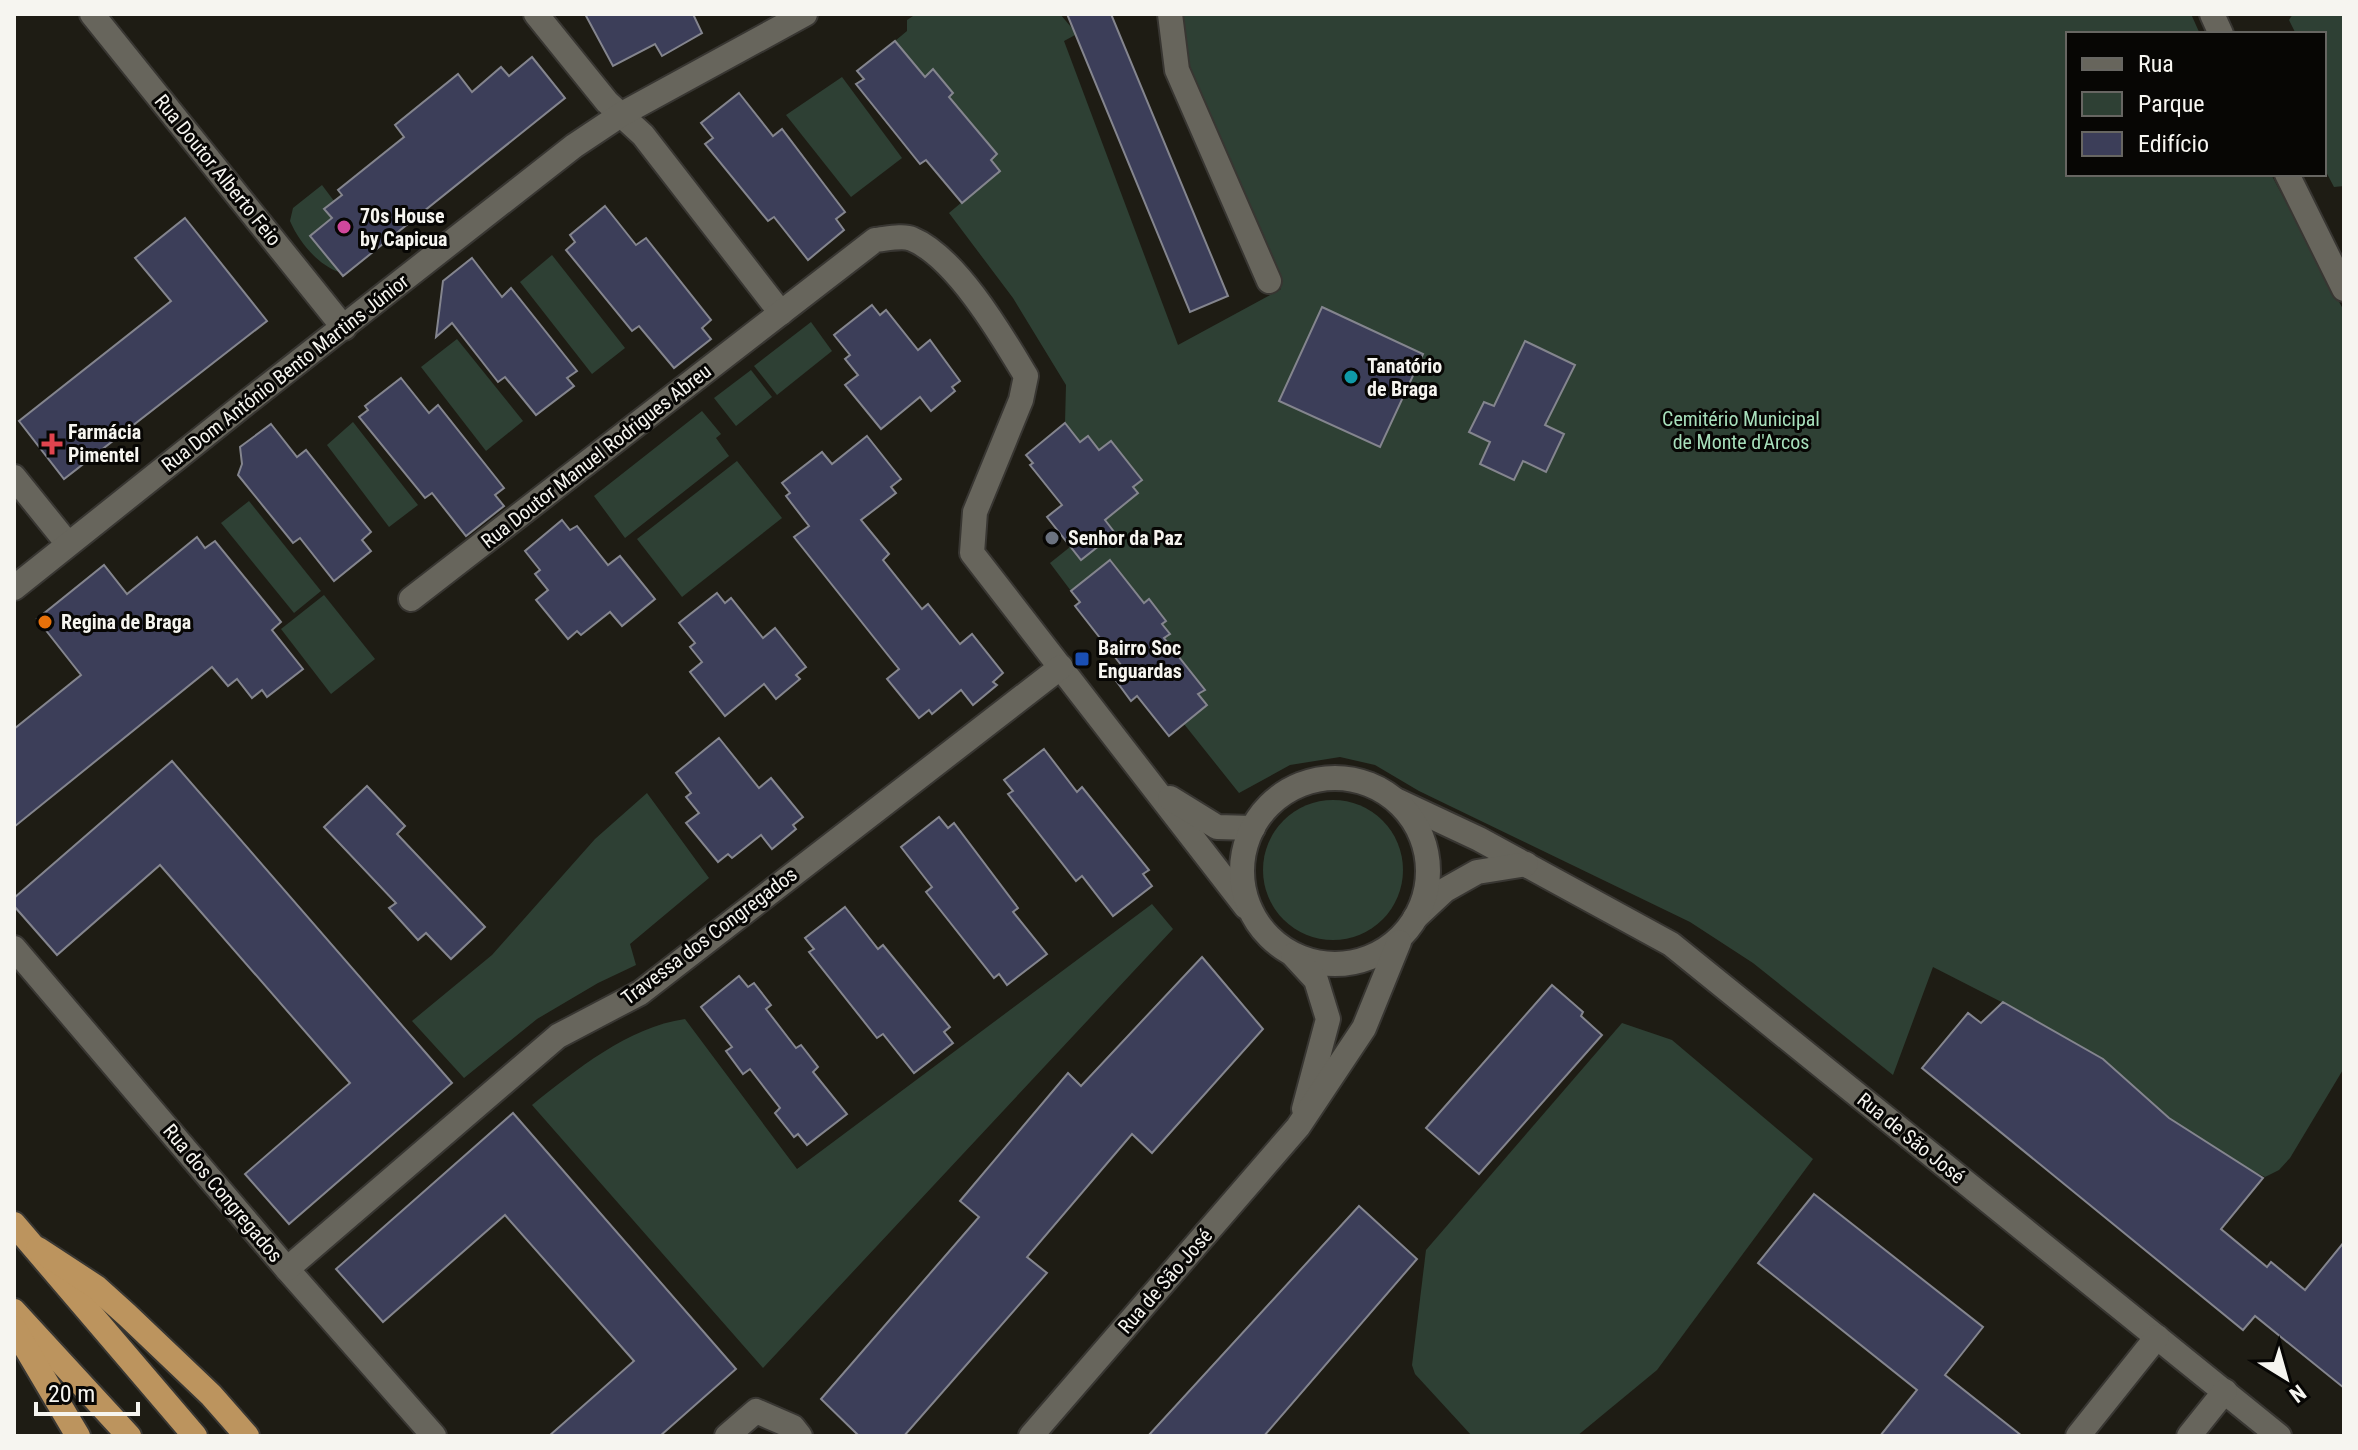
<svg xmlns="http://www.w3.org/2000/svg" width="2358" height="1450" viewBox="0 0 2358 1450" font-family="'Roboto Condensed',sans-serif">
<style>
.green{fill:#2e4034}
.building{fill:#3c3e59;stroke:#84858e;stroke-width:2}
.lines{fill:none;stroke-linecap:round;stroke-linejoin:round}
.minor-casing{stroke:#383632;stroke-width:28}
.tertiary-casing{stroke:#383632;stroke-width:28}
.trunk-casing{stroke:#383632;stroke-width:28}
.minor{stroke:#67655c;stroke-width:24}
.tertiary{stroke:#67655c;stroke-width:24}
.trunk{stroke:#bc945e;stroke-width:24}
.hotel-dot{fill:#d1479c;stroke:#070604;stroke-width:3}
.culture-dot{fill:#0f9aa8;stroke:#070604;stroke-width:3}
.health-dot{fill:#e0444e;stroke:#070604;stroke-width:3}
.worship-dot{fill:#6b7280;stroke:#070604;stroke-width:3}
.food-dot{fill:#e8710a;stroke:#070604;stroke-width:3}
.transit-dot{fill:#1a4fb4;stroke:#070604;stroke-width:3}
.labels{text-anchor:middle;stroke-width:6;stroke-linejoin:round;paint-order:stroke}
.street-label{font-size:20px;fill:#f6f5f0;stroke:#070604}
.poi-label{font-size:20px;font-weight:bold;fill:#f6f5f0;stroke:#070604;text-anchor:start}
.park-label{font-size:20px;fill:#a7dfbb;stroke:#070604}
</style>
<rect width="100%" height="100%" fill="#1e1c14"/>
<g class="green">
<polygon points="916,14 1060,14 1077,34 1064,41 1178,345 1281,289 1223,145 1187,67 1177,14 2191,14 2200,34 2068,34 2068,174 2271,174 2344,311 2344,1068 2290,1158 2279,1170 2265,1177 2251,1170 2169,1118 2100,1057 2023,1013 1933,967 1893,1075 1753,963 1690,922 1419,791 1375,765 1340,757 1290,765 1239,793 1184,724 1207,706 1198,694 1204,690 1159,643 1170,634 1162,624 1166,621 1149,599 1144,603 1111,560 1071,591 1050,563 1070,547 1076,554 1091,552 1115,533 1100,513 1142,479 1111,441 1099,450 1088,436 1080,442 1065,423 1066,385 1013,298 949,213 1000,170 991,160 997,154 979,132 944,101 953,93 934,70 925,77 895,41 907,31 907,20"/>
<polygon points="2293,14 2344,14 2344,186 2334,187 2324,168 2324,34 2296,34 2289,20"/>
<polygon points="842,77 902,158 851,197 786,115"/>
<path d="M322,185L334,201L324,209L332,218L311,236L339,272C318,265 299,242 290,221L293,208Z"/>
<polygon points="552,255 625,348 592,374 520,282"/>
<polygon points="811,322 832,351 777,395 754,366"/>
<polygon points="457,339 523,421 486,451 421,367"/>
<polygon points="751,370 772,397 736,426 714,398"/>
<polygon points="702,411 721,434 716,438 729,456 625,538 594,496"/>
<polygon points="353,422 418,505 389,527 327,445"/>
<polygon points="737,461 782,518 682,597 637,539"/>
<polygon points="249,501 321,591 294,613 221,523"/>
<polygon points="324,595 375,659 331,694 281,629"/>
<polygon points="647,793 709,878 630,944 636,965 598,983 537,1019 464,1078 412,1021 492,955 595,839"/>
<circle cx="1333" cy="870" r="70"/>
<path d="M1152,904L1173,929L763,1368L532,1105C576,1070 628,1027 685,1019L797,1169Z"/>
<polygon points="1622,1023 1672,1040 1813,1159 1657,1370 1577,1436 1472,1436 1415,1374 1412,1365 1426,1250"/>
</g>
<g class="building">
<polygon points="585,14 693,14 702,33 662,56 655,44 613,66"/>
<polygon points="1067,14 1111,14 1228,296 1190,312"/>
<polygon points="895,41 925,77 933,69 953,93 949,97 997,154 991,160 1000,171 962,203 926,160 920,164 856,84 864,79 857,71"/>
<polygon points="532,57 565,98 343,276 310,236 332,218 324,209 342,195 338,190 404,137 395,125 458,74 472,92 501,67 509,76"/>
<polygon points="739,93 773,136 782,129 845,212 836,219 844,230 808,260 774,217 768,221 705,144 713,138 701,123"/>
<polygon points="605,206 636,245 646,238 711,320 702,328 711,339 674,368 639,326 632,331 566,250 575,242 570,235"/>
<polygon points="185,218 267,321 64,479 19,421 171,301 135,258"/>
<polygon points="472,258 502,297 511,288 577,371 567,378 574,386 536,415 505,377 498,382 452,323 436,337 443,281"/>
<polygon points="872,305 880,315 886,310 918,350 930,340 960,381 952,387 955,391 931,411 920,397 881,429 845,385 858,375 845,359 850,355 834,335"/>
<polygon points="1322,307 1423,354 1380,447 1279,401"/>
<polygon points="1525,341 1575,365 1545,425 1564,434 1546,472 1523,461 1514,480 1480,464 1490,442 1469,432 1484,402 1494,406"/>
<polygon points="401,378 429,413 438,405 504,488 495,495 504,506 466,536 432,493 425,498 359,417 368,410 365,406"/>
<polygon points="1065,423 1080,442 1088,436 1099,450 1111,441 1142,480 1133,487 1138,493 1105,520 1115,533 1081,560 1047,517 1062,505 1030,465 1033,463 1026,455"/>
<polygon points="271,424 297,457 306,450 371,532 362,540 371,551 334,581 300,538 293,543 238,475 242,464 240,447"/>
<polygon points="867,436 901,479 891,487 896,493 861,520 889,554 883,560 922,609 928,604 960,644 972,634 1003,673 993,682 997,685 973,705 961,690 932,714 929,710 919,718 887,679 899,669 794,537 809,526 786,496 790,493 782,483 822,452 832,464"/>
<polygon points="562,520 570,530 577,526 608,565 620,556 655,599 622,626 610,612 581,635 577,631 568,639 536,600 548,590 535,574 540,570 525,551"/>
<polygon points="197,537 205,548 215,541 281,622 272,630 303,669 267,697 262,690 252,698 237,679 228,686 212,667 14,827 14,729 81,675 37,619 104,565 127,594"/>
<polygon points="1110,560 1144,603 1149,599 1166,621 1162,624 1170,634 1164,638 1205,690 1198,694 1207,705 1169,736 1137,696 1131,701 1114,678 1125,670 1075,606 1080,602 1071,591"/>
<polygon points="717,593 725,603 731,598 763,638 775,628 806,667 796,675 800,679 776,699 764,684 725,716 690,672 702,662 690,647 695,643 679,623"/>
<polygon points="719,738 759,788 771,778 803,817 793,825 796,829 772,849 761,835 732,858 728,854 718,862 686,823 699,813 686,797 691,793 676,773"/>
<polygon points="1044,749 1077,792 1082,787 1149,870 1143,874 1152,886 1113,916 1082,876 1076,881 1008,794 1013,791 1004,780"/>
<polygon points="172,761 452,1083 289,1224 245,1174 350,1083 160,865 57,955 14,906 14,898"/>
<polygon points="367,786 405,826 397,834 485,927 451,959 426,933 418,940 389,908 396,903 324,827"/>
<polygon points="939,817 948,828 954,823 1018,908 1013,912 1047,954 1007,985 999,974 994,978 926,892 932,887 901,847"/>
<polygon points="845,907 878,949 883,945 950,1027 944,1032 953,1043 914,1073 883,1034 877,1038 809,952 814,949 805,938"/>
<polygon points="1202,957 1263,1029 1152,1153 1132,1134 1027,1257 1047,1273 904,1436 859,1436 821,1399 979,1217 960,1201 1068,1073 1081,1086"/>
<polygon points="739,976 748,987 754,983 771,1005 766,1009 796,1048 801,1045 818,1067 813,1072 847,1114 807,1145 798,1134 794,1137 775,1113 780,1108 750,1069 743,1074 726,1051 732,1047 701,1007"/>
<polygon points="1552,985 1583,1012 1581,1016 1602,1035 1479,1174 1426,1128"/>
<polygon points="2003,1002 2103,1059 2169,1118 2263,1178 2221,1229 2267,1267 2271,1262 2305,1290 2344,1242 2344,1388 2255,1316 2243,1330 1922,1068 1968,1013 1981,1023"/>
<polygon points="513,1113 736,1369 660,1436 549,1436 634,1361 505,1215 383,1322 336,1269"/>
<polygon points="1814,1194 1983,1327 1945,1375 2022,1436 1880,1436 1917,1390 1758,1263"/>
<polygon points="1359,1206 1417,1259 1264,1436 1148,1436"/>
</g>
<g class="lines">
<defs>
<g id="minor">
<polyline points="92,14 344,328"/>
<polyline points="536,14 607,102 643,135 781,313"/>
<polyline points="1170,14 1177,70 1269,281"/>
<polyline points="2212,14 2221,34"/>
<polyline points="2287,174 2344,289"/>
<polyline points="14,477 68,544"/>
<path d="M411,599L875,240C886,239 903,235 912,239C956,257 1002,336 1026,376L1021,400L975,512L972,553L1246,907"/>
<polyline points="1170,798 1217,827 1253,828"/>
<polyline points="1398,801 1479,839 1671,944 2279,1436"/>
<polyline points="1415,918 1445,890 1477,872 1526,864"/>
<polyline points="14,948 287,1269 434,1436"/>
<polyline points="287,1269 558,1036 640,993 1061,667"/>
<polyline points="727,1436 756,1411 793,1427 800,1436"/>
<polyline points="2078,1436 2157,1337"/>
<polyline points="2189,1436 2225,1391"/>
</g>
<g id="tertiary">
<polyline points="14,588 251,399 574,146 622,114 805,14"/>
<circle cx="1335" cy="871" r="93"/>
<polyline points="1293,955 1316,980 1328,1019 1304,1109"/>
<polyline points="1031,1436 1298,1127 1364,1028 1399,942"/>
</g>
<g id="trunk">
<polyline points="14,1224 195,1436"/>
<polyline points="38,1249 96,1287 127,1315 211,1395 247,1436"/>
<polyline points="14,1311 129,1436"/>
<polyline points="14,1328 78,1436"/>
</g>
</defs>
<use href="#minor" class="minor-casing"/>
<use href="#tertiary" class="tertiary-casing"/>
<use href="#trunk" class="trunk-casing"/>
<use href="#minor" class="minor"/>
<use href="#tertiary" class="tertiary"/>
<use href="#trunk" class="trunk"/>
</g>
<circle class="hotel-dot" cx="344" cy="227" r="8"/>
<circle class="culture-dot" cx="1351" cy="377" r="8"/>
<path class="health-dot" d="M48 432h8v8h8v8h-8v8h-8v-8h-8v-8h8z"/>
<circle class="worship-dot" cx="1052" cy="538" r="8"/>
<circle class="food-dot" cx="45" cy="622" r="8"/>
<rect class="transit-dot" x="1074" y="651" width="16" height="16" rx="4"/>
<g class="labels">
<g class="street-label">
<text transform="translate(218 170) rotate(51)" y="7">Rua Doutor Alberto Feio</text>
<text transform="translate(285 373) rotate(-38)" y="7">Rua Dom António Bento Martins Júnior</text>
<text transform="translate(596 456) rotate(-38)" y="7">Rua Doutor Manuel Rodrigues Abreu</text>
<text transform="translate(709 936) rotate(-37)" y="7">Travessa dos Congregados</text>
<text transform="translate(1911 1138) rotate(39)" y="7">Rua de São José</text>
<text transform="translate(223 1193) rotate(50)" y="7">Rua dos Congregados</text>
<text transform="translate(1165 1281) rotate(-49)" y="7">Rua de São José</text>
</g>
<g class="poi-label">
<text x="360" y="223">70s House<tspan x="360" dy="23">by Capicua</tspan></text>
<text x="1367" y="373">Tanatório<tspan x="1367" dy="23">de Braga</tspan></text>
<text x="68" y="439">Farmácia<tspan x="68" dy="23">Pimentel</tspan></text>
<text x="1068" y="545">Senhor da Paz</text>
<text x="61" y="629">Regina de Braga</text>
<text x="1098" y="655">Bairro Soc<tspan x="1098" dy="23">Enguardas</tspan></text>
</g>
<g class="park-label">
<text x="1741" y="426">Cemitério Municipal<tspan x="1741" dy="23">de Monte d'Arcos</tspan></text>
</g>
</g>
<rect width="2358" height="1450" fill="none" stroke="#f6f5f0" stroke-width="32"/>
<rect x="2066" y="32" width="260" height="144" fill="#070604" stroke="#676662" stroke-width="2"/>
<rect x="2082" y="58" width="40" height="12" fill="#67655c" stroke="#676662" stroke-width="2"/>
<text x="2138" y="72" font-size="24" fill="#f6f5f0">Rua</text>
<rect x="2082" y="92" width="40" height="24" fill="#2e4034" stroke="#676662" stroke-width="2"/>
<text x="2138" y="112" font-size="24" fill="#f6f5f0">Parque</text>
<rect x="2082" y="132" width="40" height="24" fill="#3c3e59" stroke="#676662" stroke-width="2"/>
<text x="2138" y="152" font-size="24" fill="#f6f5f0">Edifício</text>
<g transform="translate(2286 1378) rotate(143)" stroke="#070604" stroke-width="6" paint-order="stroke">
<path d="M0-6L14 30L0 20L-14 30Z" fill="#f6f5f0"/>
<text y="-12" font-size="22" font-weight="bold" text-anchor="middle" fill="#f6f5f0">N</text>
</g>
<path d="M36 1402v12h102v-12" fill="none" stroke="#f6f5f0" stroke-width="4"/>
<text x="48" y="1402" font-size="24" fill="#f6f5f0" stroke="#070604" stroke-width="6" paint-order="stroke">20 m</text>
</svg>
